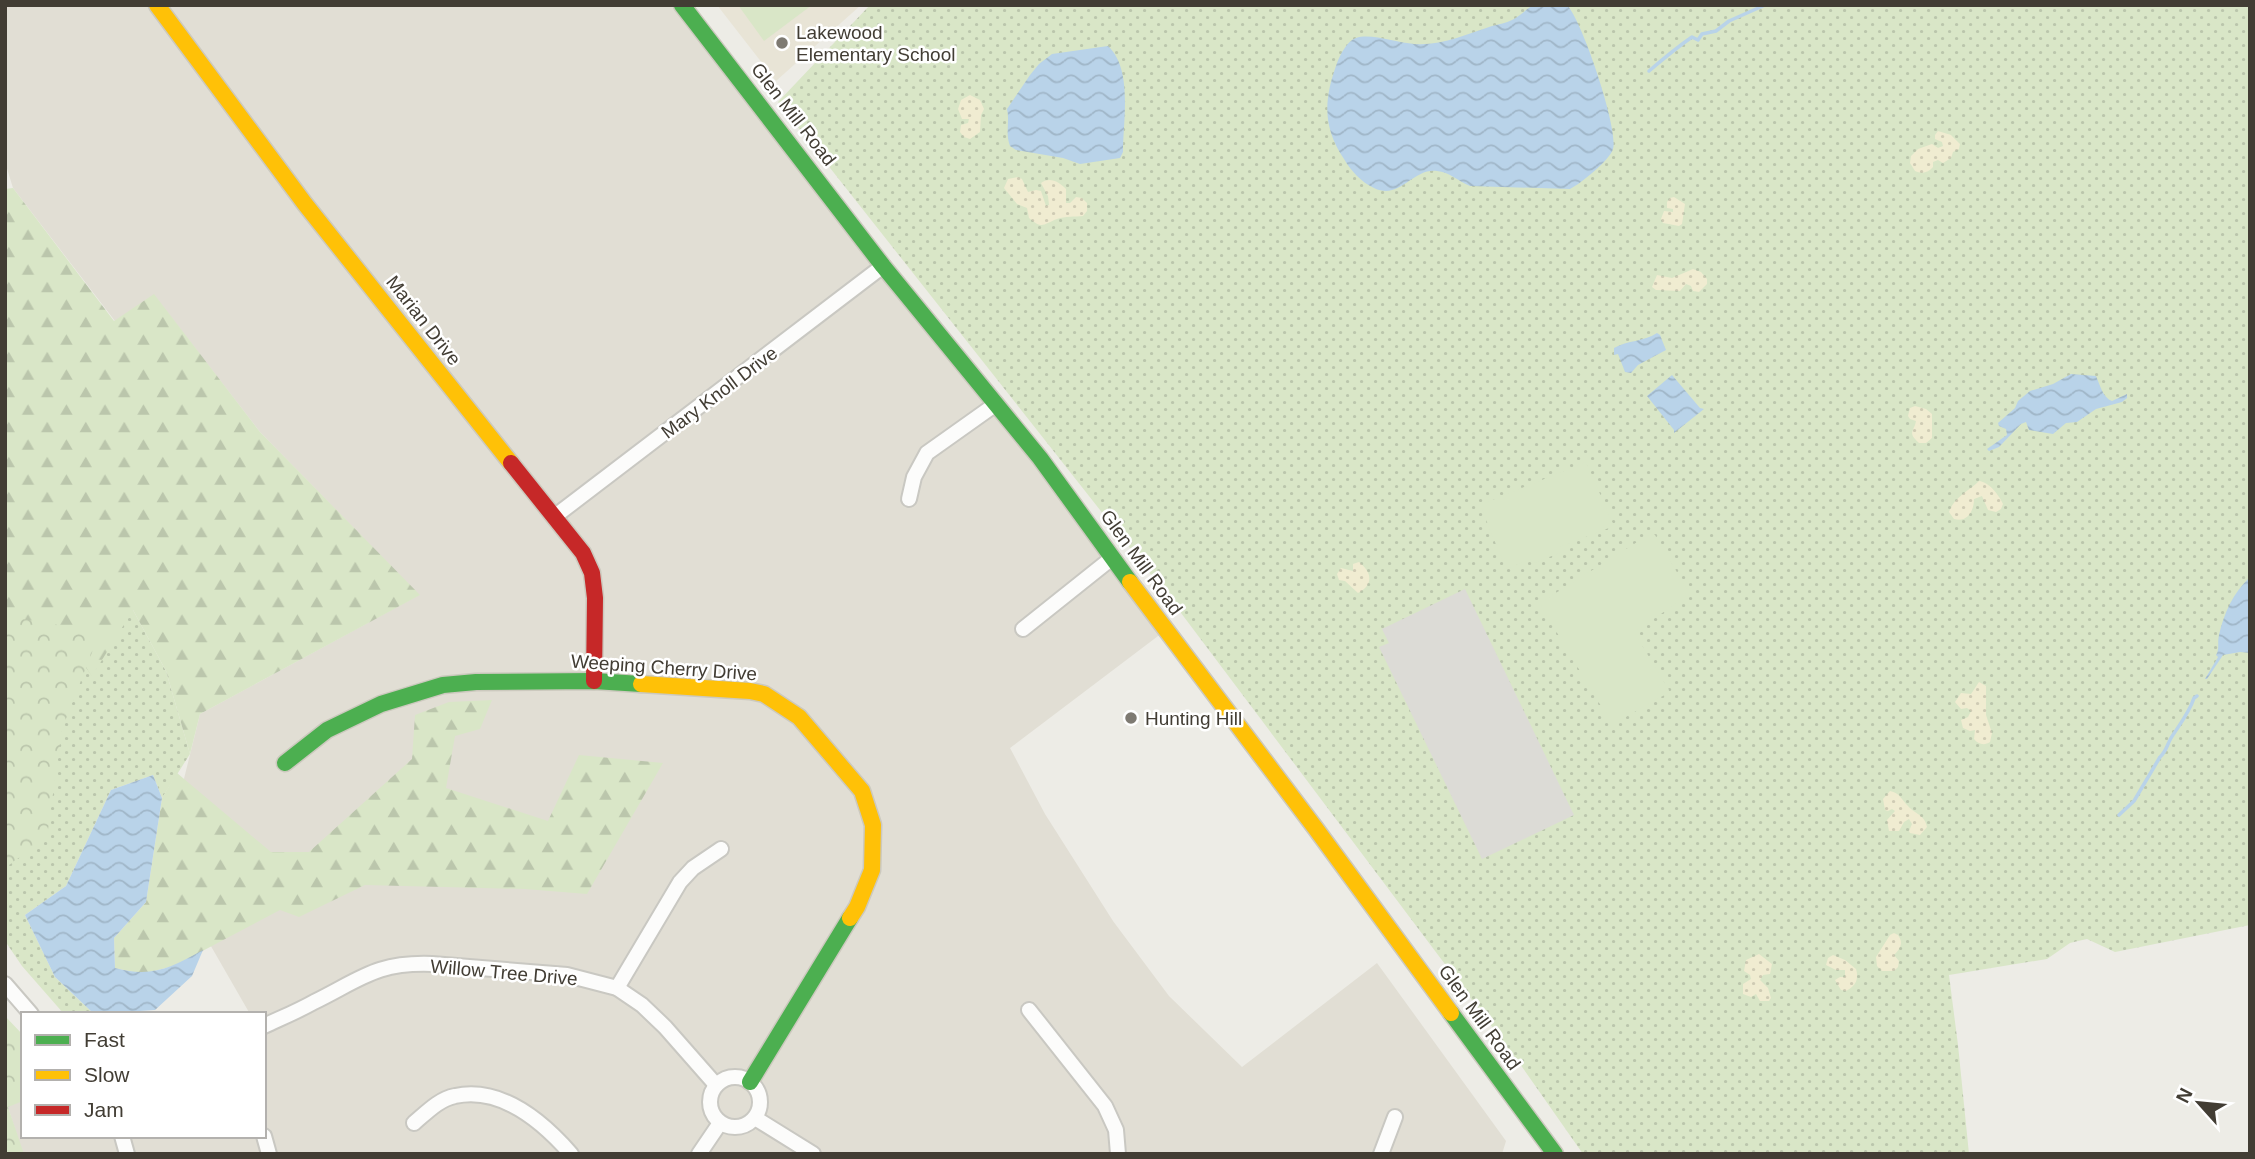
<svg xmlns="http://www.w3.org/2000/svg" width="2255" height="1159" viewBox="0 0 2255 1159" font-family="Helvetica,sans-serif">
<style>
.residential{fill:#e1ded4}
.education{fill:#e8e4d6}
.grass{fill:url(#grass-dots)}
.forest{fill:url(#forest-firs)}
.sand{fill:url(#sand-dots)}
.park{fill:url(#park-crowns)}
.pitch{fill:#d9e6c7}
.parking{fill:#dcdbd6}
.water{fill:url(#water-waves)}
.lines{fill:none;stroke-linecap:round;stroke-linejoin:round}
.stream{stroke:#b9d3e9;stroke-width:3.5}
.street-casing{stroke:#c9c8c2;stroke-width:18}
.fast-casing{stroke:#ccc9be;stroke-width:19}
.slow-casing{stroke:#ccc9be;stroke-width:19}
.jam-casing{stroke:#ccc9be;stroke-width:19}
.street{stroke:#fcfcfb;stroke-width:14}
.fast{stroke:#4caf50;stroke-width:16}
.slow{stroke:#ffc107;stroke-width:16}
.jam{stroke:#c62828;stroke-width:16}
.poi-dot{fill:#7e7a72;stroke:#fff;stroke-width:2.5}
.labels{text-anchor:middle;stroke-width:5;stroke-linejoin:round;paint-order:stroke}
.poi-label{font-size:19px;fill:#423d34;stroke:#fff;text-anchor:start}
.street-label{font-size:19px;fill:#423d34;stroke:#fff}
</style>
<defs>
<pattern id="grass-dots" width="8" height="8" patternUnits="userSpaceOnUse" patternTransform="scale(1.75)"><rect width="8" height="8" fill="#d9e6c7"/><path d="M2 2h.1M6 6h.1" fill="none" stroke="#bbc6ac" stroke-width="1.8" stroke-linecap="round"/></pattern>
<pattern id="forest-firs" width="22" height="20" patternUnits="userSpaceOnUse" patternTransform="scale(1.75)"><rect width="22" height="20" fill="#d9e6c7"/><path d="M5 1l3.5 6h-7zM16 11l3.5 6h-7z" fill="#bbc6ac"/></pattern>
<pattern id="sand-dots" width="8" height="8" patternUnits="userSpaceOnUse" patternTransform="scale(1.75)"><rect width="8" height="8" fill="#f0ecd1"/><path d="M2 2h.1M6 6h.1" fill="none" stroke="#cfcbb4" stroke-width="1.8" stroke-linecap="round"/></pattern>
<pattern id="park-crowns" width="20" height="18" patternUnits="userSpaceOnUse" patternTransform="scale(1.75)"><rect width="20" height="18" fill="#d9e6c7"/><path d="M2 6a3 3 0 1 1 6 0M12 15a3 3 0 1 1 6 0" fill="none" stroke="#bbc6ac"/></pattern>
<pattern id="water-waves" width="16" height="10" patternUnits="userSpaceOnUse" patternTransform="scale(1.75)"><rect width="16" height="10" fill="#b9d3e9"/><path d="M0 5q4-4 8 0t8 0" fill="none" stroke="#a0b6c8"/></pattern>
</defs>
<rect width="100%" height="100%" fill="#edece6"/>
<polygon class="residential" points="5,5 682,5 1166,630 1010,748 1045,814 1113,921 1169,996 1242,1067 1377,963 1506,1141 1502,1154 23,1154 8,1107 23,1082 23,1136 264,1136 264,1014 250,1014 208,941 180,795 200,714 419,595 260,432 154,295 115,321 13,188 5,162"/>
<polygon class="education" points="717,5 861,5 776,81"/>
<g class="grass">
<polygon points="870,5 2250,5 2250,925 2115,952 2087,939 2078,941 2070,943 2047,959 1949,975 1958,1045 1969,1154 1583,1154 1520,1064 1175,605 778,102"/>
<polygon points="133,610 166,671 190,754 162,798 153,775 111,790 66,886 25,915 55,977 94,1014 64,1014 22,966 5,941 5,627"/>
</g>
<g class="forest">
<polygon points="13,188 114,321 154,294 260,432 420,595 200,714 190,754 166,671 133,610 92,676 59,630 5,627 5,189"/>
<polygon points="492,700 480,729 455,736 446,788 548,821 579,755 663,763 587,894 525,889 365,885 299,917 280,910 174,966 142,974 115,968 114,938 146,902 162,798 177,773 271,852 309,852 412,759 415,715 449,702"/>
</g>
<g class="sand">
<polygon points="970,95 980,100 984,109 981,115 980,132 970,139 964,137 960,132 961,125 968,123 969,119 962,119 958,109 961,100"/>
<path d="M1938,131L1951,135L1960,144L1959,149L1953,152L1951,158L1943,163L1938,160L1933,162V167C1928,173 1922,174 1915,171L1910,163L1911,156L1918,149L1932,144L1938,148L1943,146L1942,142L1935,139V135Z"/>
<path d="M1018,177L1022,179L1028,192L1036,190L1041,191L1046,206L1049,205L1048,196L1041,183C1049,176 1060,182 1066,189V203H1070L1076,197L1082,198L1087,203V211L1083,216C1075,217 1065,216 1057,219C1043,224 1043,230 1029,218L1027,208L1017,204L1004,188L1008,179Z"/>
<polygon points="1674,197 1685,204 1682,224 1679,226 1663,223 1661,219 1664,211 1673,212 1673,209 1667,208 1667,202 1670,198"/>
<polygon points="1693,269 1701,272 1707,279 1707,284 1699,292 1693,291 1691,286 1686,284 1680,291 1656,290 1652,287 1657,275 1672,278"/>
<path d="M1915,406L1926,409L1932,414V438L1926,443H1919C1907,432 1914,432 1916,421L1910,419L1908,416L1910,408Z"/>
<path d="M1979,481C1989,482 1999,495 2003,504L2001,509L1996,512L1988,510L1982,496L1974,499C1974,511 1967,523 1954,519L1949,512C1954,497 1969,491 1979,481Z"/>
<path d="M1359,562C1372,572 1374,585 1358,593L1345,581L1339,580L1337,574L1341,568L1353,571V564Z"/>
<path d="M1979,682L1986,686V715L1992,733L1990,742C1984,746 1978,744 1974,739L1975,730L1970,731L1963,728L1961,720L1968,717L1971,711L1967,708L1961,709L1955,702L1961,693L1971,694Z"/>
<path d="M1890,791C1900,793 1901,799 1908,806C1915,814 1925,815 1927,827L1920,835L1910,833L1909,831L1912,824L1909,819L1904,822L1899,831H1889L1887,820L1895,811L1892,809L1888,811L1885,810L1883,799Z"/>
<path d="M1894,933L1898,935C1904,943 1900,949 1894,955L1899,961L1898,967L1894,971H1882L1877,966L1876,957L1890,935Z"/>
<polygon points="1759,954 1772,964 1770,974 1763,975 1760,980 1768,988 1771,998 1769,1001 1760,1001 1756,994 1751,997 1743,994 1743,984 1751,979 1750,975 1744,971 1746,960"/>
<path d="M1833,955L1845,960L1856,969C1859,979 1856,986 1846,991L1841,990L1835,980L1840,977H1845V970H1836L1826,965L1828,958Z"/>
</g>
<g class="park">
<polygon points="5,616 100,632 62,729 47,837 5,868"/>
<polygon points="5,1016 23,1035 23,1101 8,1107 24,1154 5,1154"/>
</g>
<g class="pitch">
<polygon points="738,5 812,5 764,41"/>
<polygon points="1586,462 1614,526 1560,547 1562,552 1534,563 1532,559 1506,569 1480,505"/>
<polygon points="1650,534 1655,535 1688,591 1686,597 1634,632 1669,690 1668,693 1615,723 1610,721 1541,606 1543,601"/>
</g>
<polygon class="parking" points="1465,589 1574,815 1482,859 1379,647 1389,643 1382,629"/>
<g class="water">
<path d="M1534,5H1567C1582,20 1619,130 1613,149C1610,160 1580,184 1570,189L1470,186C1458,181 1449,172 1437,171C1412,168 1400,201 1374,188C1361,182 1351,171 1344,159C1322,126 1324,99 1337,63C1340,55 1347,41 1356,38C1371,33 1398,43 1414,44C1441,46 1467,34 1492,26C1499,24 1506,23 1512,20C1520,16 1526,9 1534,5Z"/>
<path d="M1108,46C1133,69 1123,121 1123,152L1120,158L1080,164L1063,158L1016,150L1010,146C1005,133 1010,121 1007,109L1030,75L1039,64L1052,54Z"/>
<path d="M1657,333L1660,335L1666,350L1638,365L1631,373L1625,372L1618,354L1614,355V348C1628,340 1643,342 1657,333Z"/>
<path d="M2071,374L2096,376C2100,385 2103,398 2112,401L2127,394V398L2122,402L2096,409L2077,422L2066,423L2053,434L2029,430L2026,422L2021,424L1999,447L1989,451L1987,449L2007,435L2006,429L1999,426L1998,423L2015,408L2018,401L2030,391L2053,384Z"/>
<polygon points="1672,375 1700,408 1704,409 1674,433 1674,430 1647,396"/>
<path d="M2250,577V653L2240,652L2223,655L2207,679H2205L2218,657L2216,655C2220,649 2217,643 2219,635C2224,613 2233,593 2250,577Z"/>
<path d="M153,775L162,798L146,902L114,938L115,968C152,978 170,968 203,950L192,976L155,1010L94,1014L55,977L25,915L66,886L111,790Z"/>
</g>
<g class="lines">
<g class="stream">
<path d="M1649,71C1663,59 1676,48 1692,37L1698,40L1702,34L1716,31L1729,21L1765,5"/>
<path d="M2119,815L2134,801L2160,757C2166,752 2167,745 2171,738C2180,724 2189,713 2194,698L2197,696"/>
</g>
<defs>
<g id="street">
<polyline points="909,499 914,477 927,453 996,404"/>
<polyline points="554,517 883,266"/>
<polyline points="1023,629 1112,558"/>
<polyline points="5,984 31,1014"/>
<polyline points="617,988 680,882 693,868 721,849"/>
<polyline points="1029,1010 1105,1106 1116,1130 1118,1154"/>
<path d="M264,1026C281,1018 298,1011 314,1002C361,979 376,962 432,964L567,975L617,988L642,1005L665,1027L716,1085"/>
<circle cx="735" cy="1102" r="25"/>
<polyline points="755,1118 813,1154"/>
<path d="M414,1123C426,1113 439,1099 455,1096C502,1086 543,1122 571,1154"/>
<polyline points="122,1136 127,1154"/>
<polyline points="264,1136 269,1154"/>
<polyline points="699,1154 720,1123"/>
<polyline points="1381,1154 1395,1117"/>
</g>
<g id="fast">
<polyline points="682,5 883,266 1040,458 1130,582"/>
<polyline points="285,763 327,730 381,704 443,685 476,682 594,681 641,684"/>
<polyline points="1451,1013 1555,1154"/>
<polyline points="750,1082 850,918"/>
</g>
<g id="slow">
<polyline points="157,5 305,204 511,463"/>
<polyline points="1130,582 1316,829 1451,1013"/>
<polyline points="641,684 750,691 764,694 799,717 862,791 873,825 872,870 857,907 850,918"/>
</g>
<polyline id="jam" points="511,463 583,553 592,573 595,598 594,681"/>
</defs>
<use href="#street" class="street-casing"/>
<use href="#fast" class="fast-casing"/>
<use href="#slow" class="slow-casing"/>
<use href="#jam" class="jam-casing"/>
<use href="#street" class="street"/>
<use href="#fast" class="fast"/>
<use href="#slow" class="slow"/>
<use href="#jam" class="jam"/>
</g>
<g class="poi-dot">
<circle cx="782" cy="43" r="7"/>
<circle cx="1131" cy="718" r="7"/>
</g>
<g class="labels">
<g class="poi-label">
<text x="796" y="39">Lakewood<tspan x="796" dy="22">Elementary School</tspan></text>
<text x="1145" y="725">Hunting Hill</text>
</g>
<g class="street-label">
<text transform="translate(794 114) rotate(52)" y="7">Glen Mill Road</text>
<text transform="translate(424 320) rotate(52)" y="7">Marian Drive</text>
<text transform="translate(719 392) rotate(-37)" y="7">Mary Knoll Drive</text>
<text transform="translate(1142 562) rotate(54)" y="7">Glen Mill Road</text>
<text transform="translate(664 667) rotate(4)" y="7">Weeping Cherry Drive</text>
<text transform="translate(504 972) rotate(5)" y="7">Willow Tree Drive</text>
<text transform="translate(1480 1017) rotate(54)" y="7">Glen Mill Road</text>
</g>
</g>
<rect width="2255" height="1159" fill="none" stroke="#423d34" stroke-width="14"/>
<rect x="21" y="1012" width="245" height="126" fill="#ffffff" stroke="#b3b1ae" stroke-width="2"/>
<rect x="35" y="1035" width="35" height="10" fill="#4caf50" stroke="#b3b1ae" stroke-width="2"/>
<text x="84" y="1047" font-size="21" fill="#423d34">Fast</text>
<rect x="35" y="1070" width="35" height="10" fill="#ffc107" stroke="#b3b1ae" stroke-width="2"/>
<text x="84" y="1082" font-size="21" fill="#423d34">Slow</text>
<rect x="35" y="1105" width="35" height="10" fill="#c62828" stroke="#b3b1ae" stroke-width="2"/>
<text x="84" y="1117" font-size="21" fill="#423d34">Jam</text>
<g transform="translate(2199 1103) rotate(297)" stroke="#ffffff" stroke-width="5" paint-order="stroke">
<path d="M0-5L12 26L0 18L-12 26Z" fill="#423d34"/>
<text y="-10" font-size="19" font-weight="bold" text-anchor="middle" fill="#423d34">N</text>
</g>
</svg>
